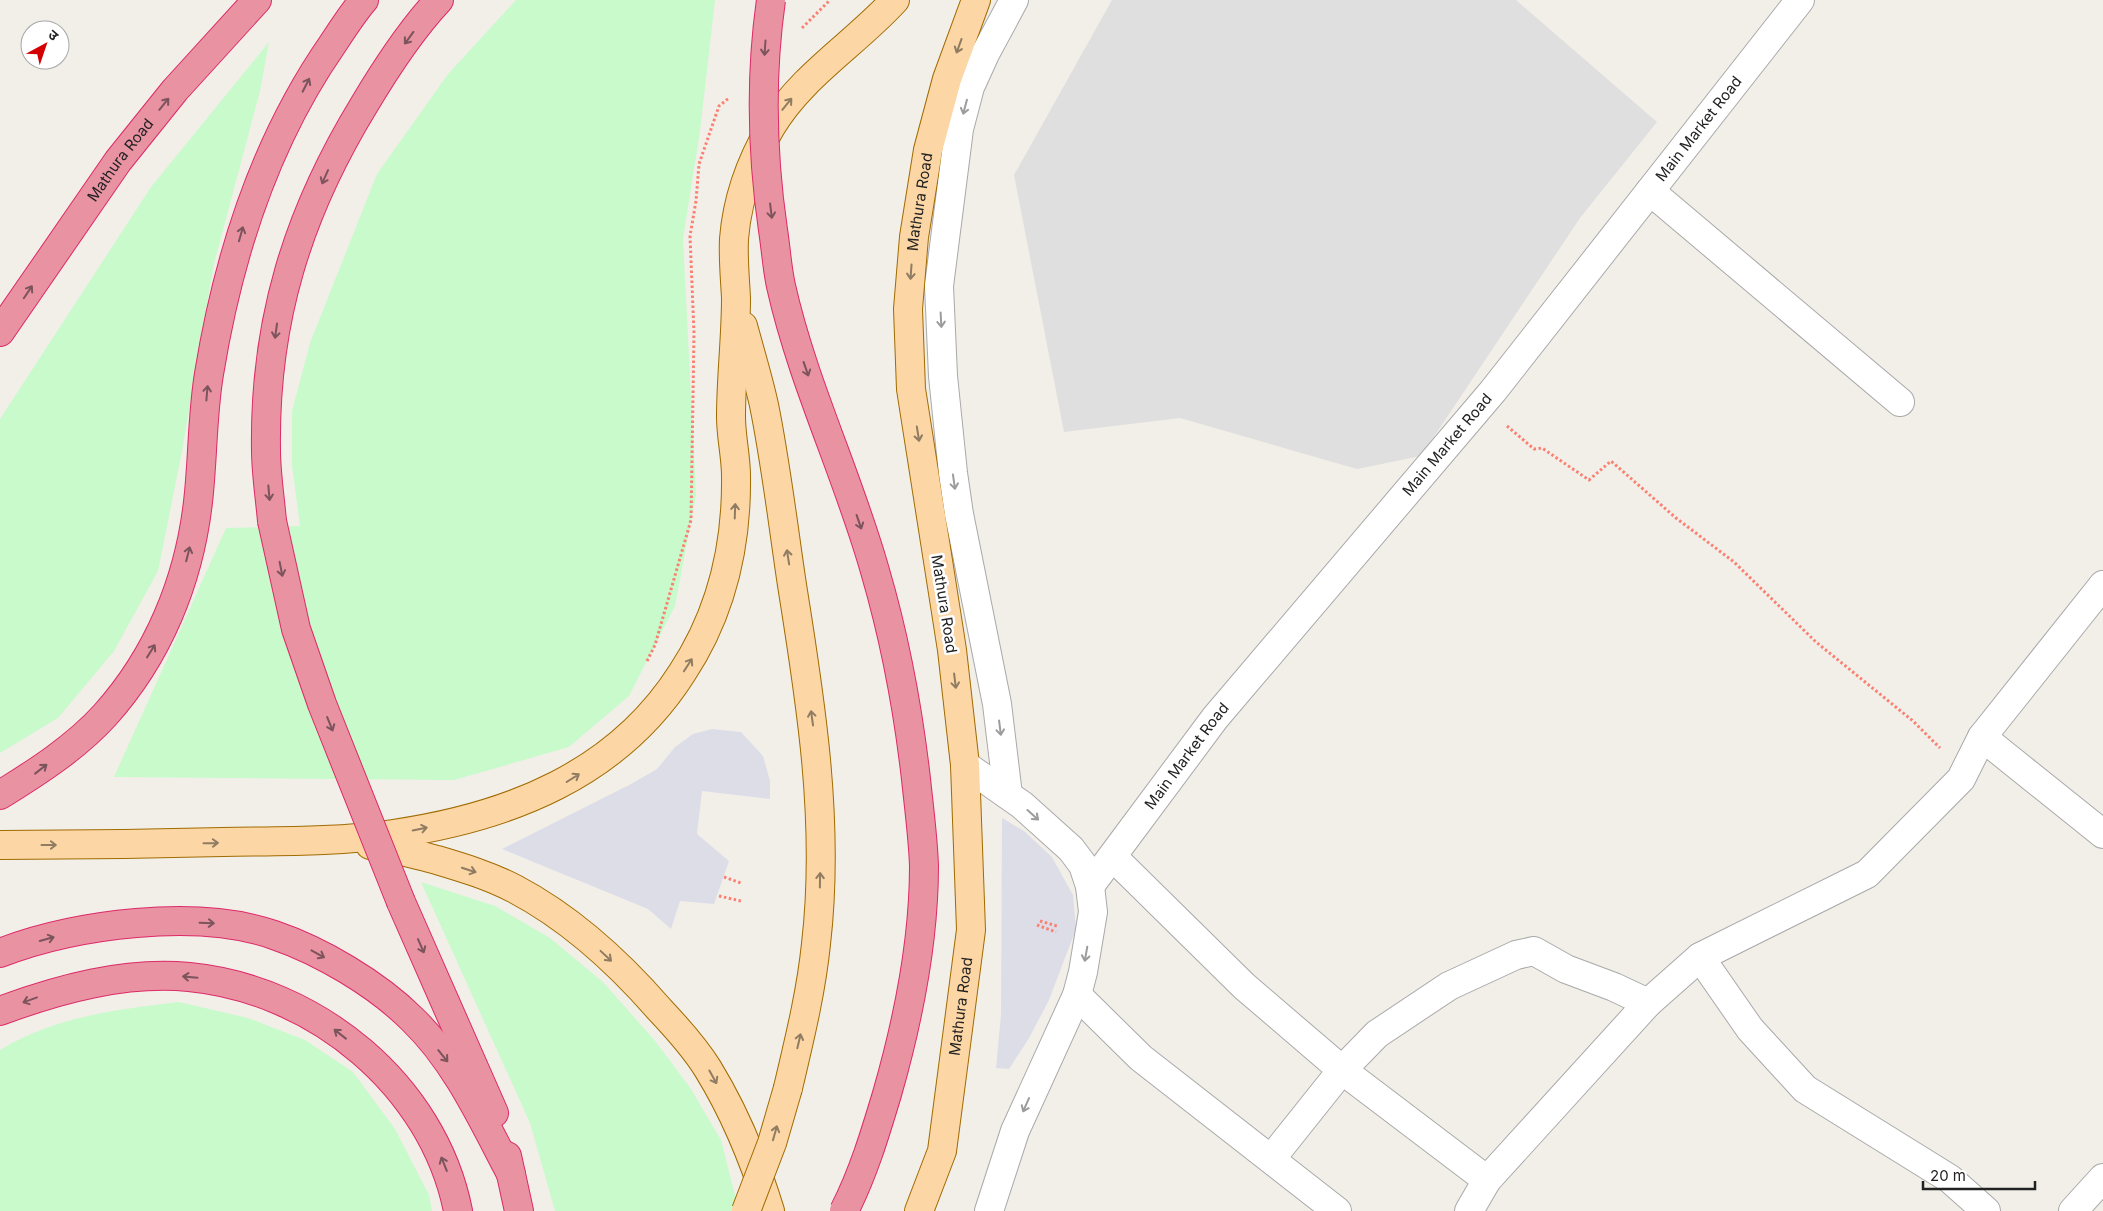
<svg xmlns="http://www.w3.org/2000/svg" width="2103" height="1211" viewBox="0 0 2103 1211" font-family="Inter,'Noto Sans Devanagari',sans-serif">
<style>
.residential{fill:#e0dfdf}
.park{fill:#c8facc}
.plaza{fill:#dddde8}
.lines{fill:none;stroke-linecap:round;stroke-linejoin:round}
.minor-casing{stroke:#a9a9a9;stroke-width:30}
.major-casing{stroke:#a06b00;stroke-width:30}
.highway-casing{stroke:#dc2a67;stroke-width:30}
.path{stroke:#fa8072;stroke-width:3;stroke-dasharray:2.5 2.5;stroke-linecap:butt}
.minor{stroke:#fff;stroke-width:28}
.major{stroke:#fcd6a4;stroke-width:28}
.highway{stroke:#e892a2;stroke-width:28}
.major-bridge-casing{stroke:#a06b00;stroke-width:30;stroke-linecap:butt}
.highway-bridge-casing{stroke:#dc2a67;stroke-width:30;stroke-linecap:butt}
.major-bridge{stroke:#fcd6a4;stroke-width:28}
.highway-bridge{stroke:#e892a2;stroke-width:28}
.oneway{stroke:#7b545c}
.oneway2{stroke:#8f7c63}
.oneway3{stroke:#9c9c9c}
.labels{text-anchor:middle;stroke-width:5;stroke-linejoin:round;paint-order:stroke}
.street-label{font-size:15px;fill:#222;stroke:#fff}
</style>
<rect width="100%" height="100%" fill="#f2efe9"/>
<polygon class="residential" points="1112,0 1516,0 1657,122 1580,218 1421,456 1357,469 1180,418 1064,432 1014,175"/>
<g class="park">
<polygon points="516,0 715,0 700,131 683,239 696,495 675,606 629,696 569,747 454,780 114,777 226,528 300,526 292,465 292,411 310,343 377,174 448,74"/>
<polygon points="269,42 260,91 214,264 182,451 158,571 114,651 58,718 0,753 0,419 151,187"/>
<polygon points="421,882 495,906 550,938 603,982 656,1042 691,1089 721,1140 739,1211 555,1211 530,1123"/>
<path d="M179,1002L248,1018L305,1040L353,1072L395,1129L429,1195L432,1211H0V1050C57,1016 114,1010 179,1002Z"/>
</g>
<g class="plaza">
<polygon points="712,729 741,732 763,756 770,781 770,799 702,791 697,834 729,861 714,904 680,901 671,929 648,909 502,849 631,784 657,769 675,747 693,734"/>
<polygon points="1002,818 1024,831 1052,857 1073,895 1076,929 1049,1000 1029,1038 1009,1069 996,1068 1001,1015"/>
</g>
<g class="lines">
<defs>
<g id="minor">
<polyline points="1650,191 1900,402"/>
<polyline points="1982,737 2103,834"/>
<polyline points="965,765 1022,805 1071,849 1083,865 1090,886 1093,912 1083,972 1077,995 1015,1131 989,1211"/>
<polyline points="1008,795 997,704 959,514 953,473 943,376 939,286 959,129 970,87 985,54 1014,0"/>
<polyline points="1113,857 1244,986 1342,1070 1487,1180 1648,1003 1700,957 1867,874 1961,779 1982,737 2103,585"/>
<path id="s1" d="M1090,886L1215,718L1493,391L1800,0"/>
<polyline points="1700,957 1750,1029 1805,1089 1950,1179 1986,1211"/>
<polyline points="1077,995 1141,1058 1337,1211"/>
<polyline points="1271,1159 1342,1070 1377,1034 1449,986 1516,955 1534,951 1566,969 1614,987 1648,1003"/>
<polyline points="1469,1211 1487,1180"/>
<polyline points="2073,1211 2103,1178"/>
</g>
<g id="major">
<path d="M743,326C750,352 758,378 764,405C776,464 783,525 792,585C811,703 830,824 816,944C811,993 799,1041 788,1088"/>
<path d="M0,845C74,845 149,844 223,842C279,841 337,842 393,834C509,817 617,775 682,673C721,614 737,546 736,476C736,456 731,437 731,417C731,377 736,338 736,298C735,278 733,259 734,239C737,199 751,161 771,127C801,76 856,43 895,0"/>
<path d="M370,845C394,848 414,854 437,860C464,868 490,876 515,889C570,918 620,964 660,1010C677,1028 695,1048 708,1069C735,1113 755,1162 770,1211"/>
<path id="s2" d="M919,1211L942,1151L971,930L965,765L952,650L911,389L908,309L914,237L928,150L947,79L976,0"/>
</g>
<g id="highway">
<path id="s3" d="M0,332L118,161L175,90L257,0"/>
<path d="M272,521C270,498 266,473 266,450C264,321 298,213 364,105C386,68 410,31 439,0"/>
<path d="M0,795C36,773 76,747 105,715C158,656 189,581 198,502C203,459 202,416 209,374C228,257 264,143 332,45C342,30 352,14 364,0"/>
<polyline points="401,902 494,1113"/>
<path d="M0,953C75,924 197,908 274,935C321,951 377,984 412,1019C456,1061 483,1121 511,1174"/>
<path d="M0,1011C59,989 125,971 189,977C315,989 433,1085 458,1211"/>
<polyline points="507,1156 519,1211"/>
</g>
</defs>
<use href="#minor" class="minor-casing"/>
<use href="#major" class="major-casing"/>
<use href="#highway" class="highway-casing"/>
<g class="path">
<polyline points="802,28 830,0"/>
<polyline points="1507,426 1534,449 1542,448 1589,480 1611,461 1676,518 1734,562 1816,642 1913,721 1940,748"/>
<polyline points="647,661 655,645 691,520 694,333 690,236 696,201 699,164 719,106 729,98"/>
<polyline points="724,877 741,883"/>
<polyline points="719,896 741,901"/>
<polyline points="1040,921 1057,926"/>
<polyline points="1037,925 1056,932"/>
</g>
<use href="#minor" class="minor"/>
<use href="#major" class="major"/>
<use href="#highway" class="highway"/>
<defs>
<polyline id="major-bridge" points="746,1211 772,1143 788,1088"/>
<g id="highway-bridge">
<path d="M771,0C760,77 762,154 773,230C776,249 777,268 781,286C803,384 848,475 875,571C895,639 908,709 916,779C919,808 923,837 924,866C924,943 908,1021 887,1094C875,1134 863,1174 844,1211"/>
<polyline points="272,521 296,629 322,704 401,902"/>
</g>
</defs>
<use href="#major-bridge" class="major-bridge-casing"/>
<use href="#highway-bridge" class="highway-bridge-casing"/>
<use href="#major-bridge" class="major-bridge"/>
<use href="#highway-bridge" class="highway-bridge"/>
</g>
<defs><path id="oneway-shaft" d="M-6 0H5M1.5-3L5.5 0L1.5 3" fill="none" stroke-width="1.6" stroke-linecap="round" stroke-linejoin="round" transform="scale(1.25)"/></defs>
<g class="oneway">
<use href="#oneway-shaft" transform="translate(409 38) rotate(126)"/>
<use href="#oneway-shaft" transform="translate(765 48) rotate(94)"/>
<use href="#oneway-shaft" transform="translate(306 85) rotate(-63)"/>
<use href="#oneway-shaft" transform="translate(164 104) rotate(-51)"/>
<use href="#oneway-shaft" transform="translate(325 177) rotate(114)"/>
<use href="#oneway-shaft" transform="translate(771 211) rotate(83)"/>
<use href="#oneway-shaft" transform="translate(241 234) rotate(-74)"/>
<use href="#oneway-shaft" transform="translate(28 292) rotate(-56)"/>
<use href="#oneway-shaft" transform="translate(276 331) rotate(98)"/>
<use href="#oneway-shaft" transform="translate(806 369) rotate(71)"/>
<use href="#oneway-shaft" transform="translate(207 393) rotate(-85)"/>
<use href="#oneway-shaft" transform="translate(269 493) rotate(85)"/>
<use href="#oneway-shaft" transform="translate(859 522) rotate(71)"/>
<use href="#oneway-shaft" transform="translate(188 554) rotate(-76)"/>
<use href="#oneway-shaft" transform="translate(281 569) rotate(79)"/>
<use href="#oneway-shaft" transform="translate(151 651) rotate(-58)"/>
<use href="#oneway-shaft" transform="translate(330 724) rotate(68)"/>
<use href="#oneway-shaft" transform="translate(41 769) rotate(-38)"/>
<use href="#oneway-shaft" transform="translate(207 923) rotate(2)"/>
<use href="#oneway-shaft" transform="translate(47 939) rotate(-16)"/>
<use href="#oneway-shaft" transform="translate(421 946) rotate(66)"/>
<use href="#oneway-shaft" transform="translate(318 954) rotate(29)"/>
<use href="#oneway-shaft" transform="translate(190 977) rotate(-175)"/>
<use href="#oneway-shaft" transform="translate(30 1000) rotate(160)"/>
<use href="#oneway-shaft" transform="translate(340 1034) rotate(-142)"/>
<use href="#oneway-shaft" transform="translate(443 1056) rotate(51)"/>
<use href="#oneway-shaft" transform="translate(444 1164) rotate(-112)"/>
</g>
<g class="oneway2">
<use href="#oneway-shaft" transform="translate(959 46) rotate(110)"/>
<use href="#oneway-shaft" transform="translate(787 104) rotate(-51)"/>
<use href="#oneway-shaft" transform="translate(911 272) rotate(94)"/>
<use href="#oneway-shaft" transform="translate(918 434) rotate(81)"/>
<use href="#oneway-shaft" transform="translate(735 511) rotate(-88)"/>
<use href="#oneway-shaft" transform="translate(788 557) rotate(-99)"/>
<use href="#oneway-shaft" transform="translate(688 665) rotate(-57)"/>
<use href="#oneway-shaft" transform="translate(955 681) rotate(83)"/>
<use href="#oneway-shaft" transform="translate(812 718) rotate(-98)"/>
<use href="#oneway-shaft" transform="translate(573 778) rotate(-32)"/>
<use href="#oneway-shaft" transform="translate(420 829) rotate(-11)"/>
<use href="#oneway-shaft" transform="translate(211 843) rotate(-1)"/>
<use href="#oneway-shaft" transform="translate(49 845)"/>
<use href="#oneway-shaft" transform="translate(469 870) rotate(18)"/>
<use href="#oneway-shaft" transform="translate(820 880) rotate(-89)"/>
<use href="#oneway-shaft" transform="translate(606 956) rotate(43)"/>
<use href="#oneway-shaft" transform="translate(799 1041) rotate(-77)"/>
<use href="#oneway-shaft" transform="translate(713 1077) rotate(61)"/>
<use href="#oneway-shaft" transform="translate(775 1133) rotate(-74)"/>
</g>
<g class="oneway3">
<use href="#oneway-shaft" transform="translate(965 107) rotate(105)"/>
<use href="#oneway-shaft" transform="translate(941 320) rotate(87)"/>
<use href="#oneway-shaft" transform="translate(954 482) rotate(82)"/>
<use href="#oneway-shaft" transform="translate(1000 728) rotate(83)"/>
<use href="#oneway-shaft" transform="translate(1033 815) rotate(42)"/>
<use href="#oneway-shaft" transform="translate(1086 954) rotate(100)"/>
<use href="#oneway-shaft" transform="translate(1026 1105) rotate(114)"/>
</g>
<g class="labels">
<g class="street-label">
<text dy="5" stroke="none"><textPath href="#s1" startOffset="972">Main Market Road</textPath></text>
<text dy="5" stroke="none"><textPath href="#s3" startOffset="210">Mathura Road</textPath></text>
<text dy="5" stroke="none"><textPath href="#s2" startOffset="1020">Mathura Road</textPath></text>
<text dy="5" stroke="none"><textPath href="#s1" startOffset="568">Main Market Road</textPath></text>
<text transform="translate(944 604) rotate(81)" y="5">Mathura Road</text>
<text dy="5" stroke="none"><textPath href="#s1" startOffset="162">Main Market Road</textPath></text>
<text dy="5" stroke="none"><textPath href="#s2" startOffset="210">Mathura Road</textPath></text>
</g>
</g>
<g transform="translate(45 45) rotate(40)"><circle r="24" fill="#ffffff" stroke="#a7a7a7"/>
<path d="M0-4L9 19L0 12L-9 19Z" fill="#d40000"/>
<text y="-8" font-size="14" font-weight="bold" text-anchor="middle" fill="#222222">उ</text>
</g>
<path d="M1923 1181v8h112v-8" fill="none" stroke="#222222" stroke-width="2.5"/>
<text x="1930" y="1181" font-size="15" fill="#222222" stroke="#ffffff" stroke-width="4" paint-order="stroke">20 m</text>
</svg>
